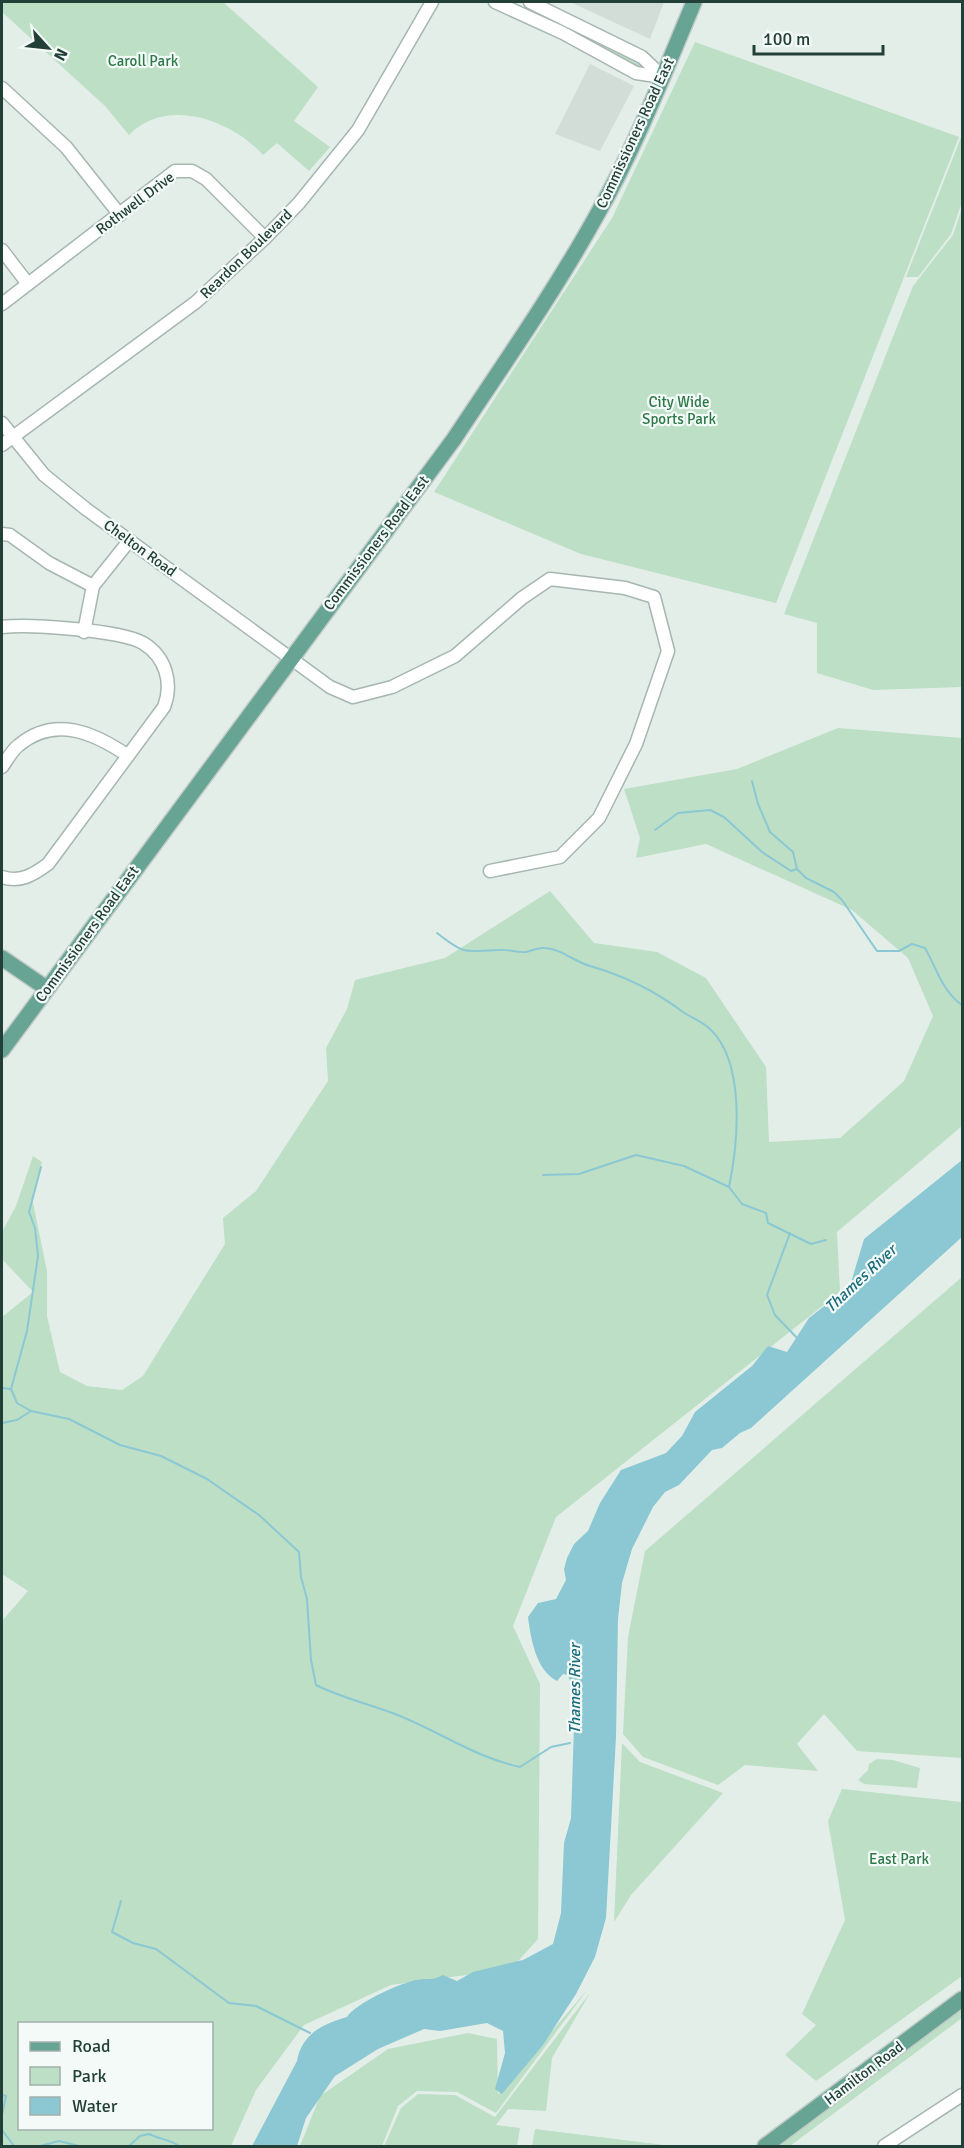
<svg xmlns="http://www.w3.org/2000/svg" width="964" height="2148" viewBox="0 0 964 2148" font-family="Signika,sans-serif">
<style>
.built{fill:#d2ddd8}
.green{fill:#bcdfc6;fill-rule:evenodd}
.water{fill:#8bc8d3}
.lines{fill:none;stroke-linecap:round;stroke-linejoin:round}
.stream{stroke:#8bc8d3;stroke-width:2}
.minor-casing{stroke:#a6b6b0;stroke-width:15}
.major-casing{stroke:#c1cac7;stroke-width:18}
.minor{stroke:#fff;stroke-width:12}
.major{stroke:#67a494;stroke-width:15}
.labels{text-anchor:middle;stroke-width:4.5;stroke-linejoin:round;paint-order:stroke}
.park-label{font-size:15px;fill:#2b7849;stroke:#f4faf7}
.street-label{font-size:15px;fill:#224038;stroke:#f4faf7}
.water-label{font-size:16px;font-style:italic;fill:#1b6d7d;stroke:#f4faf7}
</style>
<rect width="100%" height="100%" fill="#e4eee9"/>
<g class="built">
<polygon points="570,2 664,2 650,39"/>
<polygon points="590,64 634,86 600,151 555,134"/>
</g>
<g class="green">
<path d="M2,2H223L318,87L294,121L330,147L309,171L277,143L263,155C232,120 166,96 129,135L105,106L2,12Z"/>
<polygon points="577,31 640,62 641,69 576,34"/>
<polygon points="695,42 959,137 776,603 581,554 434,492 612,218"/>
<polygon points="962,135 962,202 951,234 918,277 906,277"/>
<polygon points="962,208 962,687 873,690 817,673 817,623 784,614 913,286 953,235"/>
<path d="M838,728L962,738V1126L837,1232L840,1292L556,1517L513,1626L540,1684L538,1939L511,1969L391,1985L304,2025L256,2090L231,2146H2V1621L28,1591L2,1574V1317L33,1292L2,1259V1232L16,1206L33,1156L42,1162L32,1198L47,1271V1316L60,1372L87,1386L122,1390L143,1376L225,1244L223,1218L256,1191L328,1081L326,1048L347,1009L355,980L445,958L550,891L594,943L657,952L706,978L766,1067L769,1142L840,1138L904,1081L933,1016L908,958L852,910L706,844L636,858L640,838L624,789L737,769ZM20,2024H212V2128H20Z"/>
<polygon points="962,1277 962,1758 857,1751 824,1714 797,1744 818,1771 745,1765 718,1785 643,1757 623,1734 628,1637 645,1551"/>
<polygon points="622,1743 640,1762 723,1793 631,1895 614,1922"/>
<polygon points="877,1759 893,1760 920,1768 917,1788 864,1784 858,1780 868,1770 869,1764"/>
<polygon points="842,1789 962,1802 962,1976 816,2081 785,2055 816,2025 802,2014 845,1920 828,1821"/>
<polygon points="588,1989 496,2113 457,2092 417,2091 398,2106 382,2146 300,2146 320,2096 388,2049 468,2033 497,2039 498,2094"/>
<polygon points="590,1993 552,2058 546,2111 508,2109 496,2125 520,2128 517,2146 384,2146 401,2108 418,2094 455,2095 495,2117"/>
<polygon points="962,2004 962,2018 790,2146 773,2146"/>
<polygon points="535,2129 672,2146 532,2146"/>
</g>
<path class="water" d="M962,1160V1237L751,1428L740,1433L722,1448L712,1450L679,1485L665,1492L653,1507L632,1549L622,1583L618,1619L616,1737L606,1918L595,1957L576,1994L543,2045L502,2094L495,2089L505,2053L503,2031L487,2023L440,2031L424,2029L378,2049L335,2076L306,2118L297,2146H252L297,2061C302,2034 322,2024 347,2017C356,2003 398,1984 416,1980C427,1978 433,1981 443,1975L457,1981L473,1972L523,1960L553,1944L561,1913L564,1843L571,1818L575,1695L568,1675L563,1674L557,1681C536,1670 531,1640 528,1617L538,1603L556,1599L566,1580L564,1569L567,1558L574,1544L588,1531L600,1503L621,1470L666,1453L682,1436L695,1412L752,1366L768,1346L787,1352L809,1318L850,1286L864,1239Z"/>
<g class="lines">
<g class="stream">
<path d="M752,781L758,804L770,832L793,852L797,869L806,878L834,892L842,900L877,951H899L912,944L925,948C937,969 942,991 962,1005"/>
<polyline points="655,830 678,813 710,810 724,817 762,852 791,871 797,869"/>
<path d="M437,933C466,956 465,951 499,950C508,949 517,953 526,952C532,951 538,947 544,948C560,948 575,962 590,966C625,976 654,990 683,1012C692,1018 703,1022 710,1029C746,1063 738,1144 729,1187L742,1204L766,1213L768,1223L811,1244L826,1240"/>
<path d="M41,1167L29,1212L35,1228L38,1256L27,1331L11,1389L17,1403L31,1411L69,1419L120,1445L161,1456L207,1479L259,1515L299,1552L301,1577L307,1599L311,1660L316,1685C342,1698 369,1704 395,1714C439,1731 474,1757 520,1767L551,1747L570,1743"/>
<polyline points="543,1175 579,1174 636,1155 684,1166 729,1187"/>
<polyline points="790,1233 767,1295 775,1315 798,1339"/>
<polyline points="2,1388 11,1389"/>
<polyline points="2,1423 17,1420 31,1411"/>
<polyline points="121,1901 112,1932 133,1943 156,1949 229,2003 256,2006 310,2033"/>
<polyline points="2,2095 6,2096 2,2115"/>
<polyline points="2,2130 14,2146"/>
<polyline points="40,2146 59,2141 79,2146"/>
<path d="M129,2146L140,2136L149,2134C159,2139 171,2140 179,2146"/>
</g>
<defs>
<g id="minor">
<polyline points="495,2 563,33 636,73 663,77"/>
<polyline points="530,2 642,57 663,77"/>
<polyline points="2,88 66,147 120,215"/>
<polyline points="2,250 28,284"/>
<polyline points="2,304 175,171 192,171 206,179 265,238"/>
<polyline points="2,423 44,475 86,509 330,687 353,697 392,687 455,656 522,598 550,579 625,588 654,597 668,651 636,744 599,818 560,857 490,871"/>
<polyline points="2,445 196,302 265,238 299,203 358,130 432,2"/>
<polyline points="2,534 10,535 49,563 93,586"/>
<path d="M2,627C29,624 120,630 143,643C166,657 173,683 164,707L48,864C33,875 20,883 2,877"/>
<polyline points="84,632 93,586 129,541"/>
<path d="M2,767C7,760 12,750 19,745C55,715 94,733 127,755"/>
<polyline points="884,2146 962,2095"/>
</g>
<g id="major">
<polyline points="2,958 46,988"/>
<path d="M2,1050L454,439C503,365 555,291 598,213C635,148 665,71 694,2"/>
<polyline points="765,2146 962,1999"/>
</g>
</defs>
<use href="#minor" class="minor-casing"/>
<use href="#major" class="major-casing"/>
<use href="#minor" class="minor"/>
<use href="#major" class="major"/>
</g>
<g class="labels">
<g class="park-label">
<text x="143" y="66">Caroll Park</text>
<text x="679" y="407">City Wide<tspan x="679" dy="17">Sports Park</tspan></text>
<text x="899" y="1864">East Park</text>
</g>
<g class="street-label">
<text transform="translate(635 133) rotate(-65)" y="5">Commissioners Road East</text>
<text transform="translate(135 203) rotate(-37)" y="5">Rothwell Drive</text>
<text transform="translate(246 254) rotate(-44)" y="5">Reardon Boulevard</text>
<text transform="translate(376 543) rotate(-53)" y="5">Commissioners Road East</text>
<text transform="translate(140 548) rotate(36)" y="5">Chelton Road</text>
<text transform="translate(87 934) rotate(-54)" y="5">Commissioners Road East</text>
<text transform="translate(864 2073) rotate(-37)" y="5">Hamilton Road</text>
</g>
<g class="water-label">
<text transform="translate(860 1278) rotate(-43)" y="6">Thames River</text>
<text transform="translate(574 1689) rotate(-90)" y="6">Thames River</text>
</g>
</g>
<rect width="964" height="2148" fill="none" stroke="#224038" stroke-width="6"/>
<rect x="18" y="2022" width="195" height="108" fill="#f4faf7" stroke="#a0b0ab" stroke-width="1.5"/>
<rect x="30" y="2042" width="30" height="9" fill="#67a494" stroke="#a0b0ab" stroke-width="1.5"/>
<text x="72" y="2052" font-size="18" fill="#224038">Road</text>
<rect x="30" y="2067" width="30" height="18" fill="#bcdfc6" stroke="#a0b0ab" stroke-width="1.5"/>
<text x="72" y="2082" font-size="18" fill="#224038">Park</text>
<rect x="30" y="2097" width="30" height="18" fill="#8bc8d3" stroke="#a0b0ab" stroke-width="1.5"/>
<text x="72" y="2112" font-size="18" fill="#224038">Water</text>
<g transform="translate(48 48) rotate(117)" stroke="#f4faf7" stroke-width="4.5" paint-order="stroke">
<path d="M0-4.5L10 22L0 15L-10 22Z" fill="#224038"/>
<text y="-9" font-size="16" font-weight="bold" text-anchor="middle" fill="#224038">N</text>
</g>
<path d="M754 45v9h129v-9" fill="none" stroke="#224038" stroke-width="3"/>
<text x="763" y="45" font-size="18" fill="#224038" stroke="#f4faf7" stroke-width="4.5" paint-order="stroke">100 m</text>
</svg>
